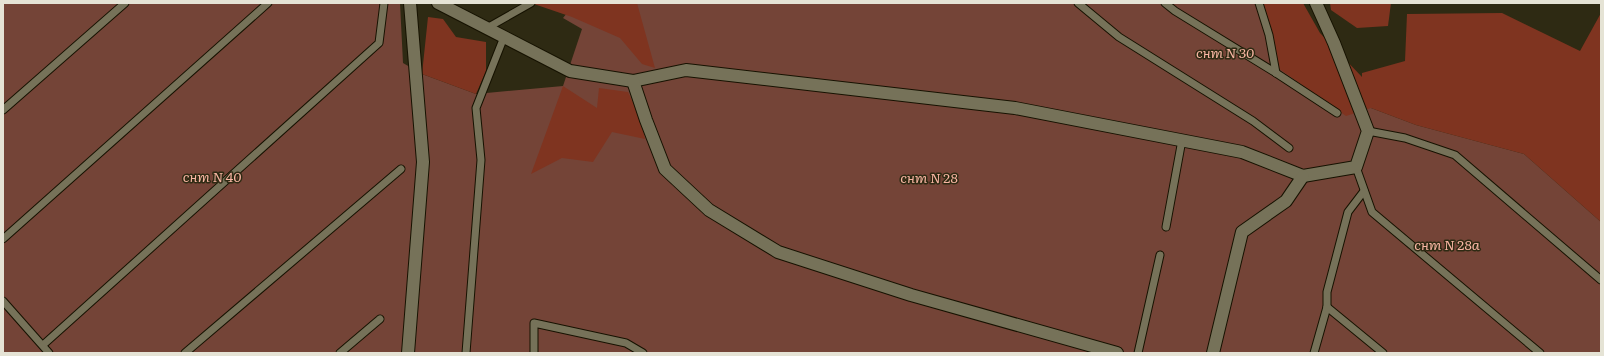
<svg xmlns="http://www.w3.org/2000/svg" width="1604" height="356" viewBox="0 0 1604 356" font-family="Literata,serif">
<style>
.green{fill:#744437}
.forest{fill:#7f3420}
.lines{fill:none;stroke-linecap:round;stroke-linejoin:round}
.lane-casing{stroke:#161200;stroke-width:9}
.street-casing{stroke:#161200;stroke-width:14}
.lane{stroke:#767259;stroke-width:7}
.street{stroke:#767259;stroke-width:12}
.labels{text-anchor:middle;stroke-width:3;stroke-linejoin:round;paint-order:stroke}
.park-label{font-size:14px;font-style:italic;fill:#f9b6a3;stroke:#2e2a13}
</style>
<rect width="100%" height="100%" fill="#2e2a13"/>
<polygon class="green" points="3,3 400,3 403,63 422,74 476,94 563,86 582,29 563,18 575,3 1261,3 1272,33 1278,68 1371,108 1416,125 1524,154 1601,222 1601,353 3,353"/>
<g class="forest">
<polygon points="531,3 637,3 655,68 642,64 620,38 572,17"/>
<polygon points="1261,3 1303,3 1320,33 1362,77 1362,73 1405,61 1407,14 1502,13 1580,51 1601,13 1601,222 1524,154 1416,125 1371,108 1346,116 1278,68 1272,33"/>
<polygon points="1330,3 1391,3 1388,26 1357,28 1331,10"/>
<polygon points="428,17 443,19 456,37 486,42 486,71 476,94 422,74"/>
<polygon points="563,86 597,108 599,88 628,92 640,117 645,139 612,132 593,162 562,158 531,174"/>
</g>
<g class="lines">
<defs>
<g id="lane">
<polyline points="1078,3 1119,37 1253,121 1289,148"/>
<polyline points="1165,3 1175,11 1276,73 1337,113"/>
<polyline points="1259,3 1269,35 1276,73"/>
<polyline points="487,28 531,3"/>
<polyline points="3,110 125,3"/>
<polyline points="1368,131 1405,138 1455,155 1601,280"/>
<polyline points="1356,167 1372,212 1540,353"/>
<polyline points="1166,227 1182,140"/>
<polyline points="3,239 268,3"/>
<polyline points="3,301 49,353"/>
<polyline points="1327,307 1383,353"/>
<polyline points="43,345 379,43 384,3"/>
<polyline points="185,353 401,169"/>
<polyline points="340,353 380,319"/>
<polyline points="466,353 481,160 476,108 504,37"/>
<polyline points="534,353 534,323 626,343 643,353"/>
<polyline points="1138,353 1160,255"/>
<polyline points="1314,353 1327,307 1327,292 1348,212 1364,191"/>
</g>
<g id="street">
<polyline points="438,3 570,71 633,81 686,70 1015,108 1242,152 1303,176 1356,167 1368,131 1334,43 1316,3"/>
<polyline points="633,81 646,120 665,169 709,210 778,252 911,295 1117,353"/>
<polyline points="408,353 423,162 410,3"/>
<polyline points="1213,353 1242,232 1286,201 1303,176"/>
</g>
</defs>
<use href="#lane" class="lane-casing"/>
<use href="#street" class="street-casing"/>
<use href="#lane" class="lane"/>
<use href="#street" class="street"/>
</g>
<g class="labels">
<g class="park-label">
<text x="1225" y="58">снт N 30</text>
<text x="212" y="182">снт N 40</text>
<text x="929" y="183">снт N 28</text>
<text x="1447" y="250">снт N 28а</text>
</g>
</g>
<rect width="1604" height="356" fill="none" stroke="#e5e3d5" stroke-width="8"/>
</svg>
